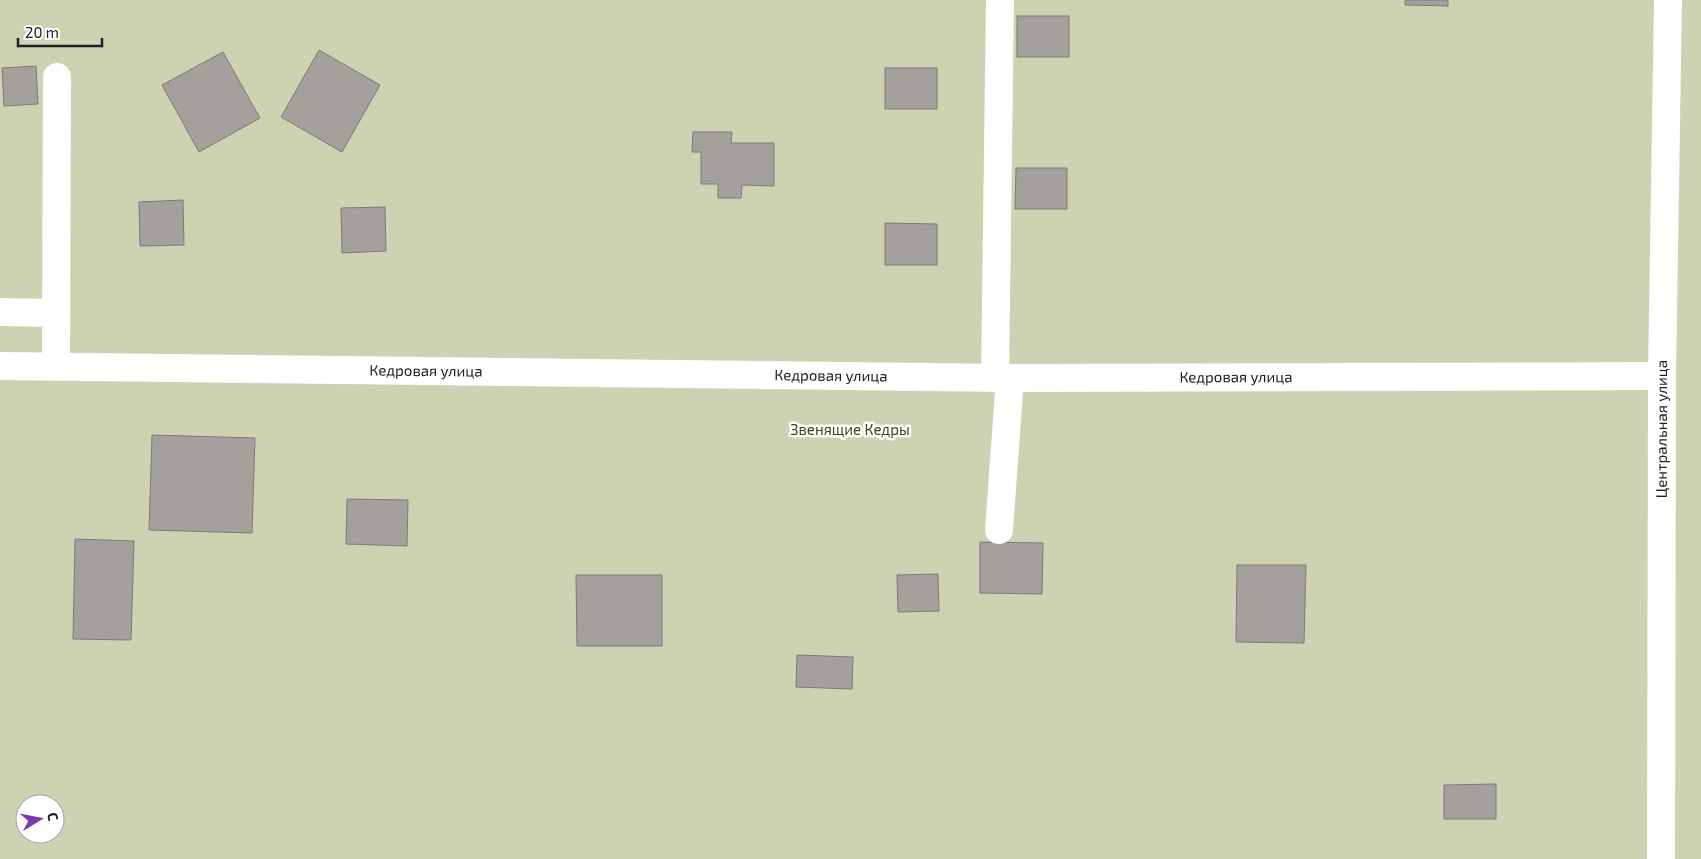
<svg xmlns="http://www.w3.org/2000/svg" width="1701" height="859" viewBox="0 0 1701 859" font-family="'Exo 2',sans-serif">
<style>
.green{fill:#ccd2b2;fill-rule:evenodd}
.building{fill:#a4a19d;stroke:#7d7a76}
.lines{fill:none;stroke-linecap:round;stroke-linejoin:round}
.minor{stroke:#fff;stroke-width:28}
.labels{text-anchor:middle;stroke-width:5;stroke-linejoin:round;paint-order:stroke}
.street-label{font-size:15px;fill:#202022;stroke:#fff}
.park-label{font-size:15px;fill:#3f450f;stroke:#fff}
</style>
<rect width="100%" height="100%" fill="#e0dfe4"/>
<path class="green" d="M0,0H1701V859H0ZM25,804H55V834H25Z"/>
<g class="building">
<polygon points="1405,0 1448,0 1448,6 1405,5"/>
<rect x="1017" y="16" width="52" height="41"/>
<polygon points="319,50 380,85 342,152 281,117"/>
<polygon points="223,52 260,118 199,152 162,85"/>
<polygon points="36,66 38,104 4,106 2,68"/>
<rect x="885" y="68" width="52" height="41"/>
<polygon points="693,132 732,132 731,143 774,143 774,186 742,185 741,198 718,198 718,184 701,184 701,152 692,152"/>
<polygon points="1016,168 1067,168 1067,209 1015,209"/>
<polygon points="183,200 184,245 140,246 139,202"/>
<polygon points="385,207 386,251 342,253 341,208"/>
<polygon points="885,223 937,224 937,265 885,265"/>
<polygon points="152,435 255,438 252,533 149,530"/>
<polygon points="347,499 408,500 407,546 346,544"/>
<polygon points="75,539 134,541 131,640 73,639"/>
<polygon points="980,542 1043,543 1042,594 980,593"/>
<polygon points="1237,565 1306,565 1304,643 1236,642"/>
<polygon points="938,574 939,611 898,612 897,575"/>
<polygon points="576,575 662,575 662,646 577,646"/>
<polygon points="797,655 853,657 852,689 796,687"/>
<polygon points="1496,784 1496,819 1444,819 1444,785"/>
</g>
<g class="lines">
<g class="minor">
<polyline points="0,312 56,313"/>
<path id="s1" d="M0,366L1010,378L1662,376"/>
<polyline points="56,366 57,77"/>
<polyline points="995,378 1000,0"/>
<polyline points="999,530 1010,378"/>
<path id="s2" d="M1661,859L1662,376L1668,0"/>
</g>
</g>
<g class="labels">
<g class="street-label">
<text dy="5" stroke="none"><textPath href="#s1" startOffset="426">Кедровая улица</textPath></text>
<text dy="5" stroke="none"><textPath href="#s1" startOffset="831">Кедровая улица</textPath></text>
<text dy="5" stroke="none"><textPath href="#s1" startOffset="1236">Кедровая улица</textPath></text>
<text dy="5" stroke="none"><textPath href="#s2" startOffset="430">Центральная улица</textPath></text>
</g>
<g class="park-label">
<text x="850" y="435">Звенящие Кедры</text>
</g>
</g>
<g transform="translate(40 819) rotate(80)"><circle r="24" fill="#ffffff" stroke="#a6a6a7"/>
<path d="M0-4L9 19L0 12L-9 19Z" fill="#7c3baf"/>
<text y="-8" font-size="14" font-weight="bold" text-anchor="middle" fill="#202022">С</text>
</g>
<path d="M18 38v8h84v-8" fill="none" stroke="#202022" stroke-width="2.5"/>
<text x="25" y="38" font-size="15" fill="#202022" stroke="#ffffff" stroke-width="4" paint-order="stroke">20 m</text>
</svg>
